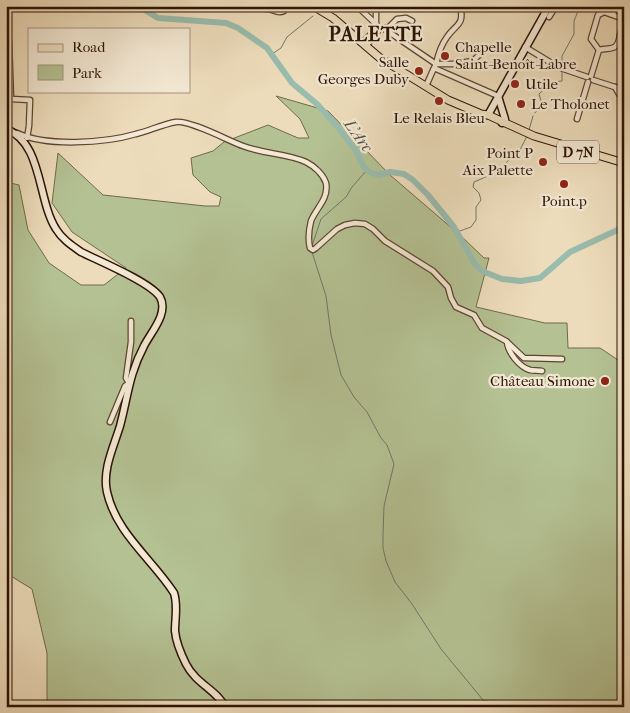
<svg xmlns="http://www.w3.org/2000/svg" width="630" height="713" viewBox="0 0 630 713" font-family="'IM FELL French Canon',serif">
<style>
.green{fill:#b4c193;stroke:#706a4c}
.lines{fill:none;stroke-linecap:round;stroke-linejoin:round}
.stream{stroke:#6e786a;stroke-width:1}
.river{stroke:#99bcad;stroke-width:6}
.street-casing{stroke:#5d4533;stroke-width:7}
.secondary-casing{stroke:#2d1306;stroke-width:9}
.primary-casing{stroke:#2d1306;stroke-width:9}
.street{stroke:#f3e8d3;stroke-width:4.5}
.secondary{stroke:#f3e8d3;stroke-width:6}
.primary{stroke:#eddcbb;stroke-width:7}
.poi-dot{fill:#8f2418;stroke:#f3e8d3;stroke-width:2}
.labels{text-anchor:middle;stroke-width:4.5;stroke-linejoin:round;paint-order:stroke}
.shield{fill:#f3e8d3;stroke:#685344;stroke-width:1}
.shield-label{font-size:14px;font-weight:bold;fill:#2d1306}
.poi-label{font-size:15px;fill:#2d1306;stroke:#f3e8d3;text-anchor:start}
.water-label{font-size:16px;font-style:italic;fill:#534e40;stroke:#f3e8d3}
.district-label{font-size:20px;font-weight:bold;letter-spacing:1px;fill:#2d1306;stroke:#f3e8d3}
</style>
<rect width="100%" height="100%" fill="#eddcbb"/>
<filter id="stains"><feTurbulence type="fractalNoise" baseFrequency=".004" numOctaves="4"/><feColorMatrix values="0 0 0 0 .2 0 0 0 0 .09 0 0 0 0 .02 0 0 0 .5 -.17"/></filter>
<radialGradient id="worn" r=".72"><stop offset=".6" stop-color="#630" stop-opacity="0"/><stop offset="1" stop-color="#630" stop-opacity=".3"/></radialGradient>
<polygon class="green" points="276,96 328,111 390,175 460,235 484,258 489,258 476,307 545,323 567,323 568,348 600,348 624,364 624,707 47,707 47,653 32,589 6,573 6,182 19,185 28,230 49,263 81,285 104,285 126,268 72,232 52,203 58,153 103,195 205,206 219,206 221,197 210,192 193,175 191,158 213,151 224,142 268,125 298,138 309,138 300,119"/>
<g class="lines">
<g class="stream">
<polyline points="325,8 326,6"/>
<polyline points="272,54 281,48 287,37 313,16"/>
<polyline points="562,66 562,56 574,34 574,21 580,6"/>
<polyline points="535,113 542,104 539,94 552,82 562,81 562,70"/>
<polyline points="529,130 533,116"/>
<polyline points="457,232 471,227 476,220 476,207 481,200 479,193 473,187 474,182 488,176 496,175 512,156 518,154 527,136"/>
<polyline points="312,246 321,219 346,197 352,187 367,170"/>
<polyline points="312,252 326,296 331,335 341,375 354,397 367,412 381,438 387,445 394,464 384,506 383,536 383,548 386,561 395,582 412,604 441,649 483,700 503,705 528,707"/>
</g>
<polyline class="river" points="138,6 158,18 226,23 238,28 267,48 292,83 317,104 337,126 357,152 363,166 369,172 378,175 390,172 404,174 413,180 428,195 454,227 475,264 482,271 502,279 521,281 540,278 570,252 624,227"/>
<defs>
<g id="street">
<path d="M247,6C254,8 261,8 268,9C275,10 277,14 284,11L286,6"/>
<polyline points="357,6 376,24"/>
<polyline points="376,6 376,25"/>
<path d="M460,6C465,25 456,24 447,37C441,45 438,55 436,64H453L473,61L481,53"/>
<polyline points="613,14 615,6"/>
<polyline points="549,17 556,6"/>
<polyline points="383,28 436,64 435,66"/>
<polyline points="383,28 388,28 397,19 406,18 412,21"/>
<polyline points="9,41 11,99 30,100 29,126 27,138"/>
<polyline points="362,43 375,30 377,30 378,31 366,46"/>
<polyline points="525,47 558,67 587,77"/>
<polyline points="599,50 591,39 598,15 604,12 621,18 623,22 620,35"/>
<path d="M591,76L599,50C612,47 617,52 620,35L624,36"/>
<polyline points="593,80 624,90"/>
<polyline points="426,86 434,68 498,96"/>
<polyline points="615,87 619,94 624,96"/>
<polyline points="577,119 588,82"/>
<path d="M17,133C47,147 105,143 136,134C149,131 163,124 176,122C190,120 229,141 243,146C263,154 286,153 306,162C314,166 323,174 326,183C329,199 316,208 311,221C309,229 308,240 310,248L313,250L316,248L337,229L345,225L355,223L365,224L373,229L385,241L433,271L448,287L451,298L456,307L474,315L482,328L506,341L524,358L562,359"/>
<path d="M507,342C508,352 519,367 530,370C533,371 539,370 542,371"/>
<polyline points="110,422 125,386 129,383 126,378 131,342 131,321"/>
<polyline points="6,684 7,707"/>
</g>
<g id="secondary">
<polyline points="498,96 505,119 505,122 502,123"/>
<polyline points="488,115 549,6"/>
<path d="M6,129C43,143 37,199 56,229C62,239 71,245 81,252C99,261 150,282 160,297C169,313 151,332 144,346C129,374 128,396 120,426C114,446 102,470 107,492C116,533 152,559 174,593C178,605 175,618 175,631C176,642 181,654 186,664C196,684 217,690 225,707"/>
</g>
<polyline id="primary" points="313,6 333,18 380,58 448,100 481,114 488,115 534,136 624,163"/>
</defs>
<use href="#street" class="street-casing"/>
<use href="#secondary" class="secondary-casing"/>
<use href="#primary" class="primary-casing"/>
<use href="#street" class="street"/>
<use href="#secondary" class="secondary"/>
<use href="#primary" class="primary"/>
</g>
<g class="poi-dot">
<circle cx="445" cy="56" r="5"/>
<circle cx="419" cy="71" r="5"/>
<circle cx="515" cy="84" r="5"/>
<circle cx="439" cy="101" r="5"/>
<circle cx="521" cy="104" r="5"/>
<circle cx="543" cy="162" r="5"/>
<circle cx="564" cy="184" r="5"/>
<circle cx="605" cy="381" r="5"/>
</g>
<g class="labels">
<rect class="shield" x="557" y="140.5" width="42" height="23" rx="4"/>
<g class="shield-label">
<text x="578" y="157">D 7N</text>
</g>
<g class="poi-label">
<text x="455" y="52">Chapelle<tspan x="455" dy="17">Saint-Benoît-Labre</tspan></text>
<text x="409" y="67" text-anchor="end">Salle<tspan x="409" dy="17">Georges Duby</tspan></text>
<text x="525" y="89">Utile</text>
<text x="531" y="109">Le Tholonet</text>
<text x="439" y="123" text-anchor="middle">Le Relais Bleu</text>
<text x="533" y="158" text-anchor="end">Point P<tspan x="533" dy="17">Aix Palette</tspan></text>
<text x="564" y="206" text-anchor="middle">Point.p</text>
<text x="595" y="386" text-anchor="end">Château Simone</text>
</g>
<g class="water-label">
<text transform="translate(359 135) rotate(54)" y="6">L'Arc</text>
</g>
<g class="district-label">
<text x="376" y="41">PALETTE</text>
</g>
</g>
<rect width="630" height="713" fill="none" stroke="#eddcbb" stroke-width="25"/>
<rect x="8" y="8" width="615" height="698" fill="none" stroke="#2d1306" stroke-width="2.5"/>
<rect x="12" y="12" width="605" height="688" fill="none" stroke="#2d1306"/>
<rect x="28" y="28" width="162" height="65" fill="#f3e8d3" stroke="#a49381"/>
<rect x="38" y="44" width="25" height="8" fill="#eddcbb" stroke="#a49381"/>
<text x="72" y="52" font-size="15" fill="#2d1306">Road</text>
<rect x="38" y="65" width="25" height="15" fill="#b4c193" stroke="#a49381"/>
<text x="72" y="78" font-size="15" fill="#2d1306">Park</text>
<rect width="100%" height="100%" filter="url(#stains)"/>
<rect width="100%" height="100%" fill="url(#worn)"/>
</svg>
